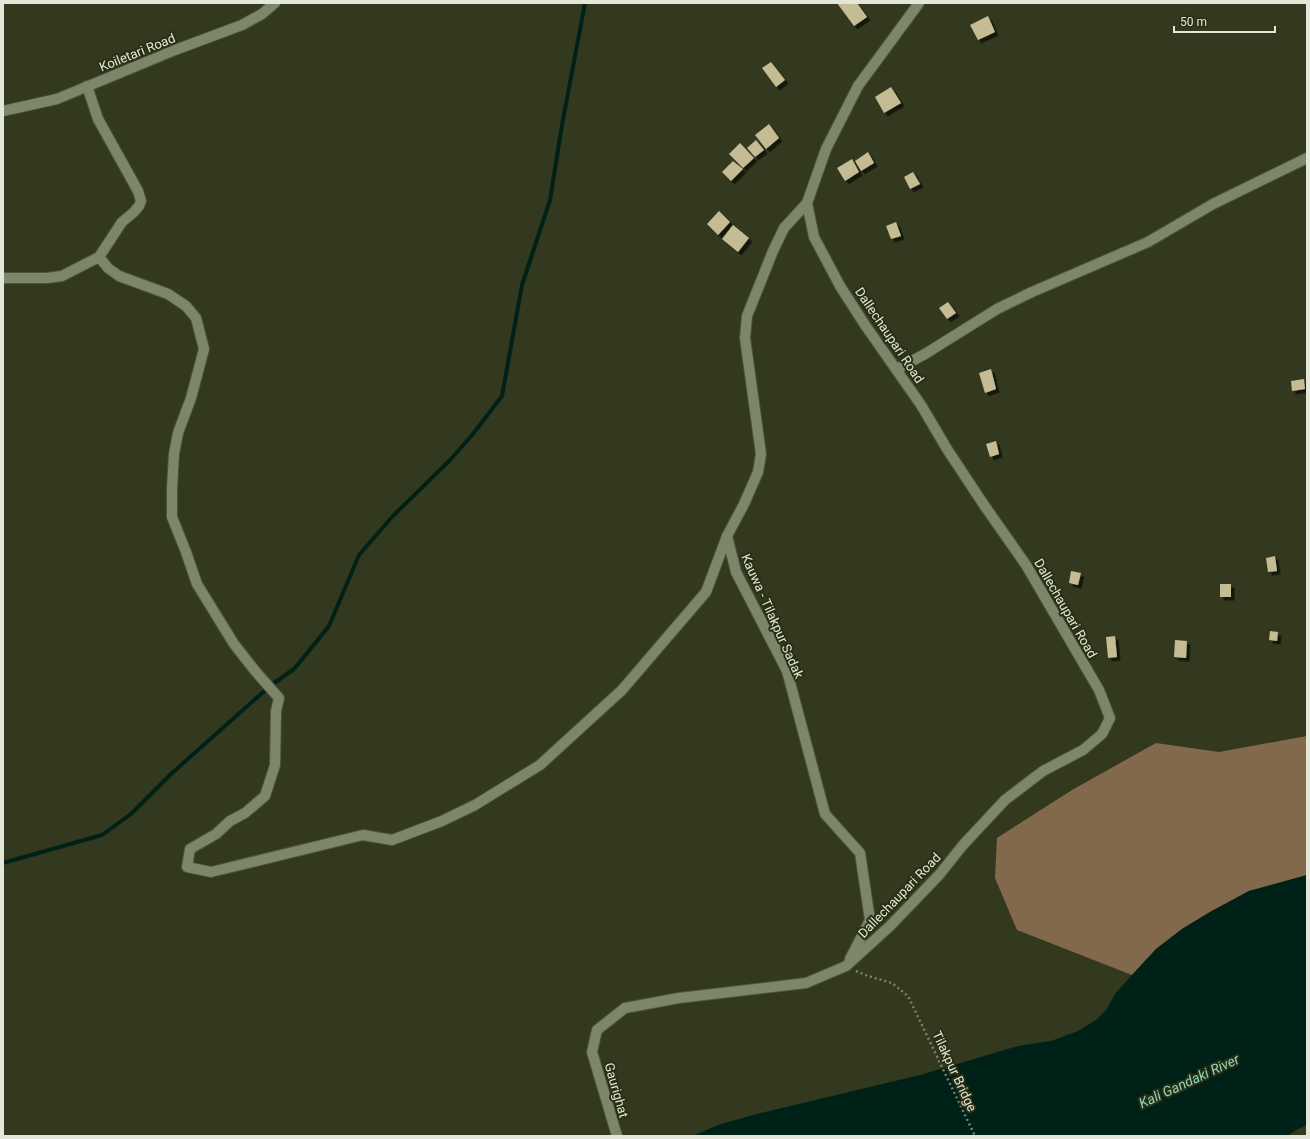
<svg xmlns="http://www.w3.org/2000/svg" width="1310" height="1139" viewBox="0 0 1310 1139" font-family="Roboto,sans-serif">
<style>
.forest{fill:#83694c}
.water{fill:#002117}
.lines{fill:none;stroke-linecap:round;stroke-linejoin:round}
.stream{stroke:#002117;stroke-width:4}
.building{fill:#c6bc94;filter:url(#shadow)}
.minor-casing{stroke:#4f543d;stroke-width:12}
.path{stroke:#7b816b;stroke-width:2.5;stroke-dasharray:2 3;stroke-linecap:butt}
.minor{stroke:#7e8669;stroke-width:10}
.labels{text-anchor:middle;stroke-width:4;stroke-linejoin:round;paint-order:stroke}
.street-label{font-size:13px;fill:#e3e7d7;stroke:#292f15}
.water-label{font-size:14px;font-style:italic;fill:#8ed9be;stroke:#292f15}
</style>
<defs>
<filter id="shadow"><feDropShadow dx="3.5" dy="3.5" stdDeviation="0" flood-color="#0009"/></filter>
</defs>
<rect width="100%" height="100%" fill="#33391f"/>
<polygon class="forest" points="1307,736 1307,875 1249,891 1210,912 1182,929 1156,949 1132,975 1017,930 995,878 997,838 1072,790 1156,743 1219,752"/>
<polygon class="water" points="1307,875 1307,1125 1298,1129 1287,1136 692,1136 721,1124 757,1114 920,1075 1018,1046 1051,1041 1078,1031 1096,1020 1106,1010 1115,994 1132,975 1156,949 1182,929 1210,912 1249,891"/>
<g class="lines">
<polyline class="stream" points="3,863 102,835 131,814 171,774 270,686 294,669 329,626 359,555 392,517 450,460 473,434 502,396 522,285 550,200 562,125 585,3"/>
</g>
<g class="building">
<polygon points="837,3 857,3 867,17 854,26"/>
<polygon points="988,16 995,32 978,40 970,25"/>
<polygon points="771,62 785,80 776,87 762,68"/>
<polygon points="891,87 901,103 884,113 875,97"/>
<polygon points="769,124 779,138 766,149 755,135"/>
<polygon points="756,140 764,150 755,157 747,148"/>
<polygon points="740,143 754,158 743,168 729,154"/>
<polygon points="868,152 874,163 861,171 855,161"/>
<polygon points="852,159 859,172 845,181 837,168"/>
<polygon points="733,161 743,169 731,181 722,172"/>
<polygon points="913,172 920,184 910,189 904,177"/>
<polygon points="719,211 730,222 718,235 707,224"/>
<polygon points="896,222 901,236 891,239 886,226"/>
<polygon points="733,225 749,238 738,252 722,239"/>
<polygon points="948,302 956,313 947,319 939,308"/>
<polygon points="991,369 996,389 985,393 979,373"/>
<polygon points="1304,379 1305,389 1292,391 1291,381"/>
<polygon points="996,441 999,454 990,457 986,444"/>
<polygon points="1275,556 1277,571 1268,572 1266,558"/>
<polygon points="1071,571 1081,573 1078,585 1069,583"/>
<rect x="1220" y="584" width="11" height="13"/>
<polygon points="1270,631 1278,632 1277,641 1269,640"/>
<polygon points="1115,636 1117,657 1108,658 1106,637"/>
<polygon points="1175,640 1187,641 1186,658 1174,657"/>
</g>
<g class="lines">
<defs>
<g id="minor">
<polyline points="3,111 57,99 175,50 242,25 262,14 275,3"/>
<polyline points="99,257 108,268 119,276 168,294 186,306 196,318 204,349 191,398 178,433 174,454 172,488 172,517 186,552 197,584 234,644 256,672 279,698 276,711 275,765 265,796 245,813 230,821 216,834 190,849 187,867 211,872 363,835 392,840 442,821 475,805 540,765 622,690 706,592 727,536"/>
<polyline points="3,278 47,278 62,276 99,257 122,222 134,212 139,206 141,201 138,191 98,119 87,86"/>
<polyline points="897,369 925,354 997,309 1032,292 1148,242 1213,204 1307,158"/>
<polyline points="850,959 870,920 860,853 825,814 787,671 736,572 727,536 744,504 758,472 761,454 745,338 747,316 773,251 784,228 807,203 826,149 858,86 919,3"/>
<polyline points="617,1136 592,1052 597,1030 625,1008 679,998 806,983 846,966 890,926 939,875 963,845 1005,800 1043,771 1083,750 1102,734 1110,718 1099,690 1026,565 984,505 947,449 921,405 865,325 840,286 814,237 807,203"/>
</g>
</defs>
<use href="#minor" class="minor-casing"/>
<polyline class="path" points="856,971 868,976 892,983 908,996 975,1136"/>
<use href="#minor" class="minor"/>
</g>
<g class="labels">
<g class="street-label">
<text transform="translate(137 52) rotate(-22)" y="5">Koiletari Road</text>
<text transform="translate(890 335) rotate(56)" y="5">Dallechaupari Road</text>
<text transform="translate(1066 608) rotate(60)" y="5">Dallechaupari Road</text>
<text transform="translate(773 616) rotate(66)" y="5">Kauwa - Tilakpur Sadak</text>
<text transform="translate(899 895) rotate(-46)" y="5">Dallechaupari Road</text>
<text transform="translate(955 1071) rotate(65)" y="5">Tilakpur Bridge</text>
<text transform="translate(617 1090) rotate(74)" y="5">Gaurighat</text>
</g>
<g class="water-label">
<text transform="translate(1189 1081) rotate(-25)" y="5">Kali Gandaki River</text>
</g>
</g>
<rect width="1310" height="1139" fill="none" stroke="#e3e7d7" stroke-width="8"/>
<path d="M1174 26v6h101v-6" fill="none" stroke="#e3e7d7" stroke-width="2"/>
<text x="1180" y="26" font-size="12" fill="#e3e7d7" stroke="#292f15" stroke-width="3" paint-order="stroke">50 m</text>
</svg>
